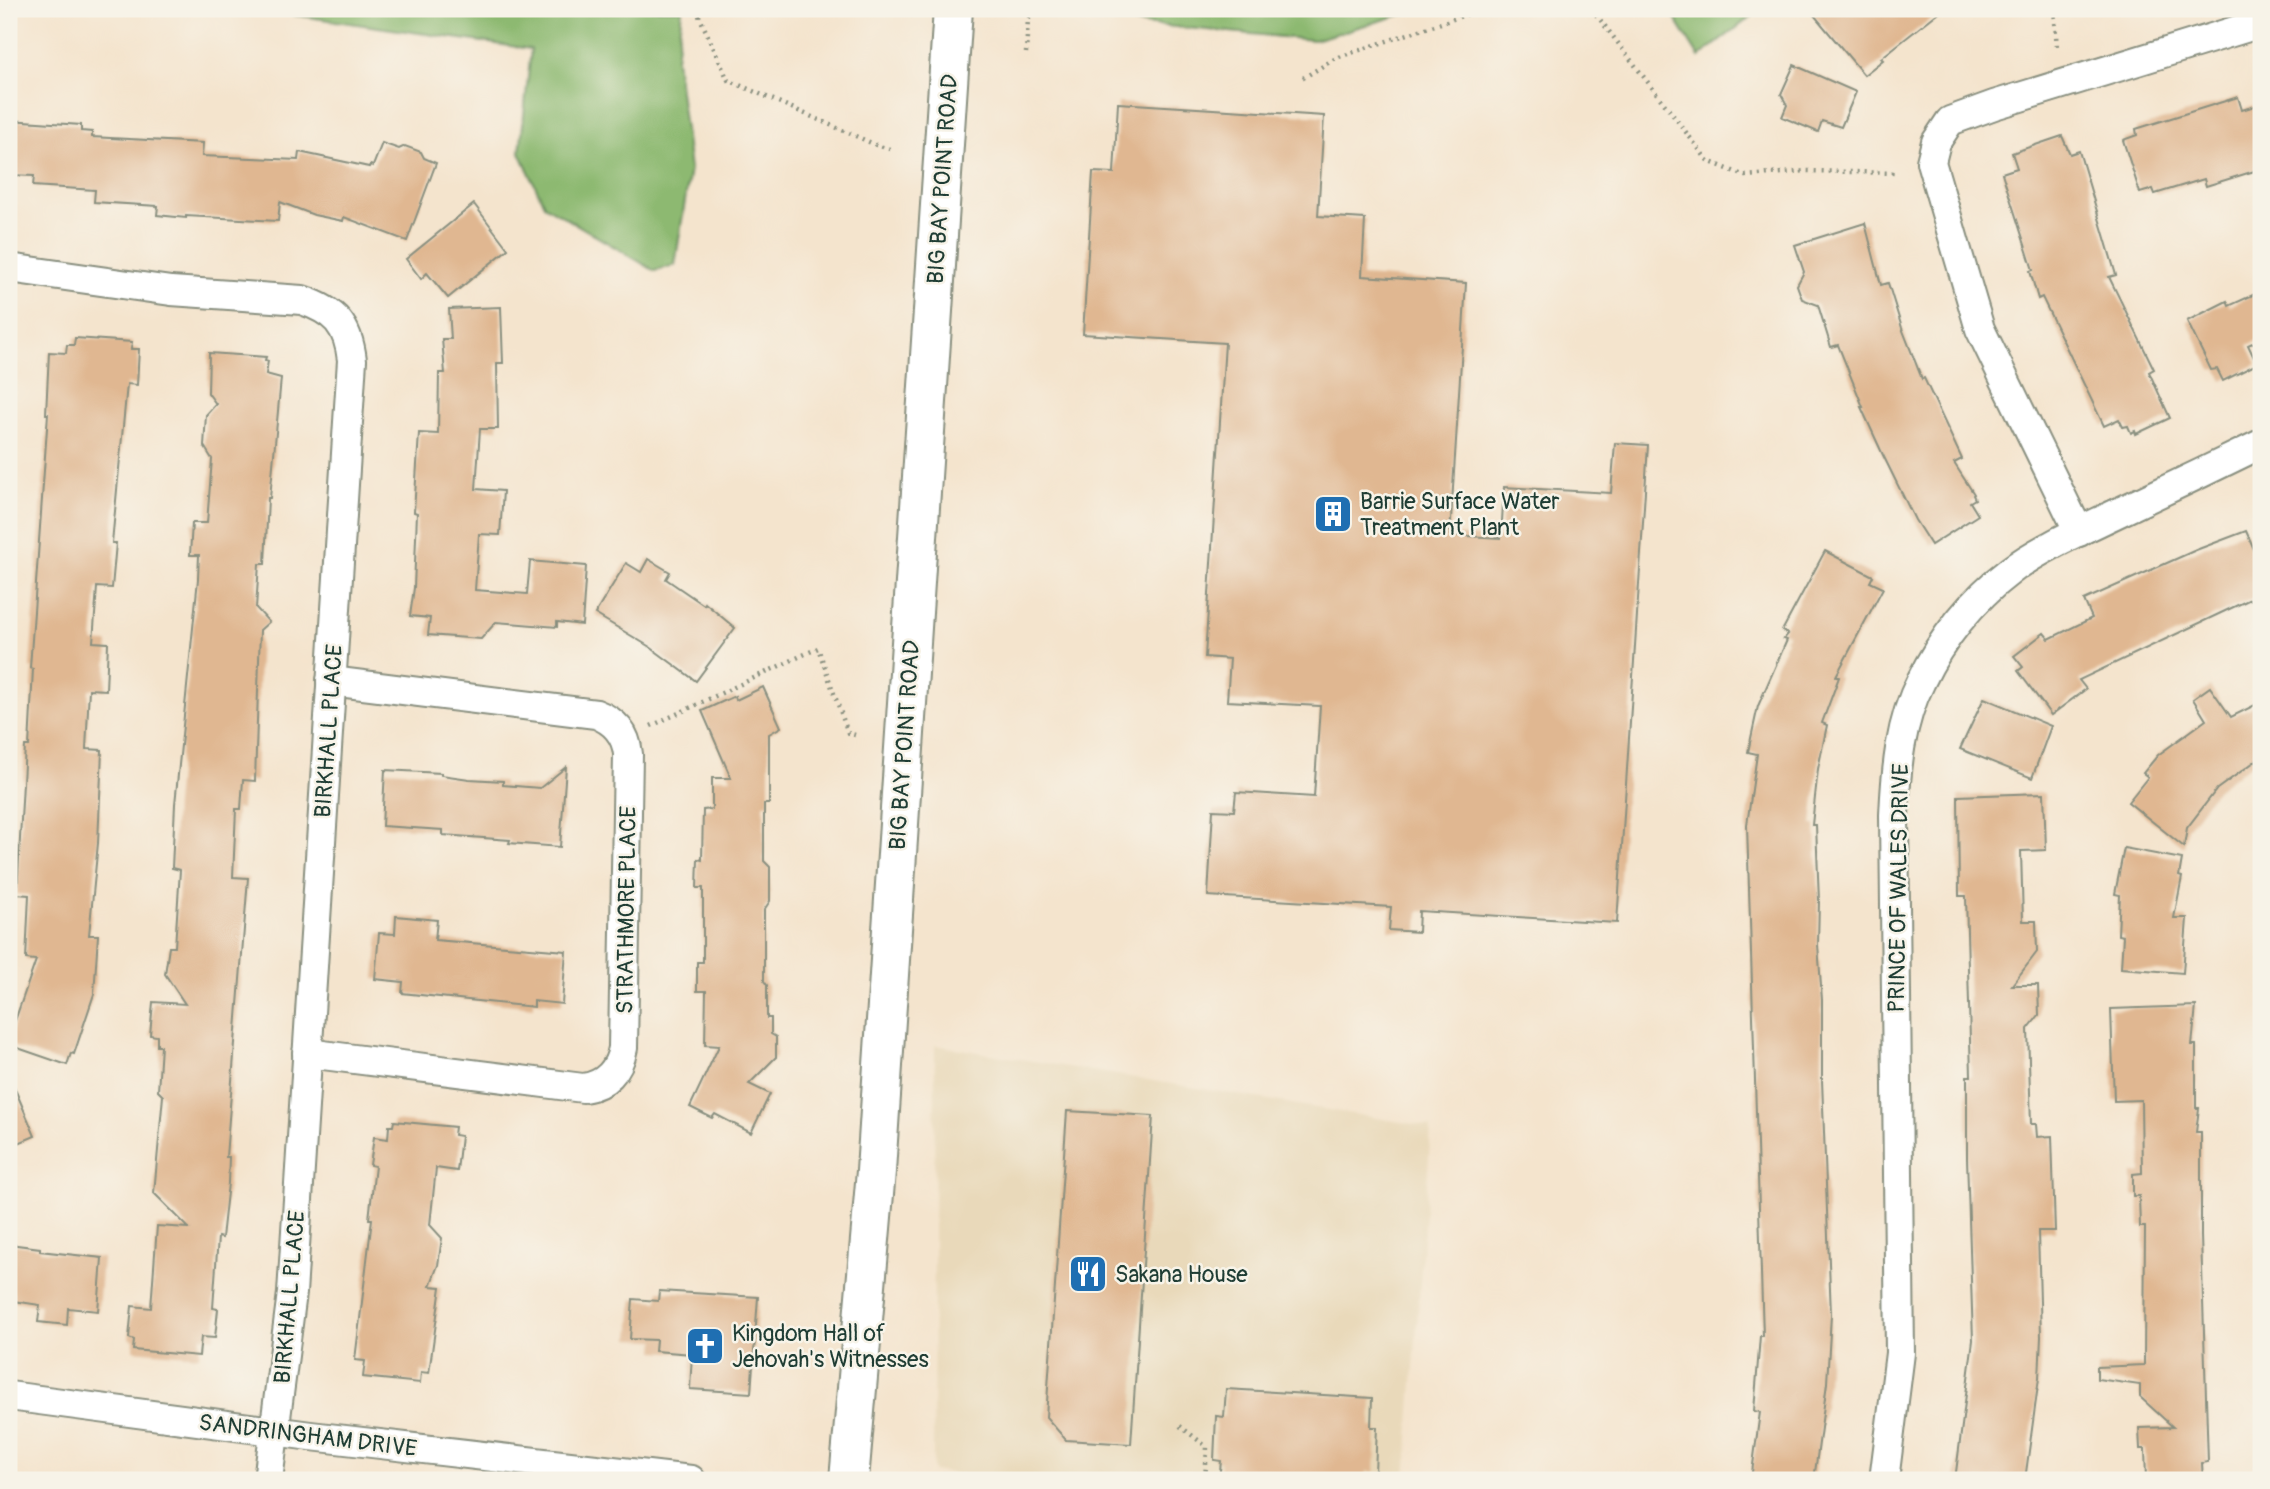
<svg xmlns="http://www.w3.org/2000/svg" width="2270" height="1489" viewBox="0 0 2270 1489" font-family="Pangolin,sans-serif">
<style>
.built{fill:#e9d9ba}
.forest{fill:#8db971;stroke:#567b52;stroke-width:2}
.building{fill:#e0b791}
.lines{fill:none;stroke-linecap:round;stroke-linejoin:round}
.minor-casing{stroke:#8a9080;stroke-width:32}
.primary-casing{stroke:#8a9080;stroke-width:42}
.path{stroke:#8a9080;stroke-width:4.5;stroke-dasharray:2 5;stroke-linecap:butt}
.minor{stroke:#fff;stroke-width:28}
.primary{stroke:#fff;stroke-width:38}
.labels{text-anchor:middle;stroke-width:5;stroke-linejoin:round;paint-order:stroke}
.street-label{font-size:23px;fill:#1f3d34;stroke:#f7f3e8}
.poi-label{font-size:23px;fill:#1f3d34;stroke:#f7f3e8;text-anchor:start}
</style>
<rect width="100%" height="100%" fill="#f7f3e8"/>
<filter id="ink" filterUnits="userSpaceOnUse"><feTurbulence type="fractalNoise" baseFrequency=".0143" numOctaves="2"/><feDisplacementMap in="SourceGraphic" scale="14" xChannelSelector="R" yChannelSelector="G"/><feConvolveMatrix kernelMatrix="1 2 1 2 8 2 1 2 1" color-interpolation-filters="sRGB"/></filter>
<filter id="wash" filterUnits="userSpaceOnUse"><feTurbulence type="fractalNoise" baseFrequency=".00686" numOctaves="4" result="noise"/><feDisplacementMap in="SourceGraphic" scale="28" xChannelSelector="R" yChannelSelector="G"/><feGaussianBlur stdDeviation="1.57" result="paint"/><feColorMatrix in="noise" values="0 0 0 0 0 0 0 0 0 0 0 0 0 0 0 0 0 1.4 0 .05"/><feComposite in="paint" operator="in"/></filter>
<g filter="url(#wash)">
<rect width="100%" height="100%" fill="#f4e4cd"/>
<polygon class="built" points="935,1045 1431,1127 1406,1480 1007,1480 933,1471"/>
<g class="forest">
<polygon points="252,9 682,9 676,59 690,169 675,265 655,271 544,205 520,152 531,49"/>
<polygon points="1051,9 1421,9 1314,40 1046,15"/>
<polygon points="1669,9 1761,9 1699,57"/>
</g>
<g id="blocks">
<g class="building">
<polygon points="1809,9 1943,9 1881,58 1883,60 1864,75"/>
<polygon points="1794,65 1856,92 1841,127 1822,121 1818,132 1782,117 1787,105 1781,94"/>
<polygon points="2238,97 2242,110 2261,104 2261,169 2206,186 2204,179 2155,194 2153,189 2140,193 2123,140 2137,135 2136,129"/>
<polygon points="1118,103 1324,116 1318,216 1365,219 1362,276 1466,283 1450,535 1501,538 1504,487 1611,493 1615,443 1648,445 1617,923 1419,911 1418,932 1389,930 1391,907 1208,896 1213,810 1234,811 1236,792 1314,797 1320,706 1227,701 1230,659 1205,657 1225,343 1083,334 1093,172 1114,173"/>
<polygon points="9,120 81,125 81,131 92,132 92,137 203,143 202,156 298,160 299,152 369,167 370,165 373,166 382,143 399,149 405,146 421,152 424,158 436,163 407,241 344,217 343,221 314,215 280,202 278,221 186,216 186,218 157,215 158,206 94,202 95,190 33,186 34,176 9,175"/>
<polygon points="2062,136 2070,154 2079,151 2116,275 2109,277 2154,369 2149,372 2170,418 2136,434 2135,431 2131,433 2128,426 2123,427 2119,419 2104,426 2042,297 2038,299 2030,271 2033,270 2002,173 2017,168 2012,153"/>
<polygon points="474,204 508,249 448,298 427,273 421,279 406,259"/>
<polygon points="1865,223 1881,285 1888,283 1902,328 1922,379 1924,378 1962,459 1954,463 1974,494 1973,495 1975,499 1970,502 1978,515 1931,545 1915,520 1883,455 1861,407 1863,407 1838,345 1831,347 1818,305 1802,299 1797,285 1804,272 1795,245"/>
<polygon points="2255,294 2261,306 2261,339 2248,345 2257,364 2223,381 2217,369 2211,370 2187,321 2227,301 2229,306"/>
<polygon points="501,307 503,363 497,363 498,429 480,429 476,489 503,491 500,535 479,534 475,590 527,594 530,561 586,566 582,625 557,622 557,627 496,622 481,639 428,635 430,618 410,616 414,588 417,513 414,512 419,433 438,434 439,373 445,373 442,339 451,339 449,309"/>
<polygon points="75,338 132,342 131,349 139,349 137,385 127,384 112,543 116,543 112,588 97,587 93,642 108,643 106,690 89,689 86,749 102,750 98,843 89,935 98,935 94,994 74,1054 71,1053 67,1065 9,1045 9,1038 36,960 26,959 29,895 17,894 25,746 29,746 33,669 30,668 48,414 46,414 49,352 66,353 67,345 74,345"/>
<polygon points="209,353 266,357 265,360 268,361 266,374 281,378 270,498 268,498 265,564 259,564 256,608 269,622 260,630 255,781 243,780 241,809 236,809 233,877 248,878 226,1157 229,1157 228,1183 222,1238 218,1237 213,1308 218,1309 215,1338 201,1337 199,1356 133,1350 134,1340 129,1338 132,1306 151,1308 157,1226 189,1228 154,1193 163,1096 158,1091 161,1046 157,1046 157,1036 150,1035 153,1002 185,1004 165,974 169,947 175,947 180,870 172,868 175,804 198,579 199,555 190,555 192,523 207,523 212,459 204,446 206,415 216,404 208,393"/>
<polygon points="2246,531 2261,565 2261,594 2079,680 2086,689 2051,715 2018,671 2023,667 2014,656 2044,633 2049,639 2092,618 2084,600 2196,550"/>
<polygon points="1825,551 1873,576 1870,582 1883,588 1836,676 1839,677 1822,723 1827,725 1818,769 1812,825 1816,825 1819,901 1818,945 1822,1000 1822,1080 1831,1315 1827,1383 1814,1480 1751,1480 1760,1412 1754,1411 1760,1336 1763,1336 1747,825 1757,754 1748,752 1758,706 1787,640 1784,639 1788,634 1782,631"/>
<polygon points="648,559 670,572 666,579 704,605 705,603 735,628 696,681 650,647 595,614 626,563 641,572"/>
<polygon points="763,687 781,727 769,734 769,804 764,804 764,861 770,867 770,901 764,910 764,981 767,985 767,1018 771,1018 771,1034 776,1037 776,1057 749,1084 770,1094 751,1133 715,1114 712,1118 690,1107 719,1046 705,1045 706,991 697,991 697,962 703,962 703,888 697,888 698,859 702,860 703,810 712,809 712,778 731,778 702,711 735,696 736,700"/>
<polygon points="2210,687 2231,717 2261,702 2261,757 2217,789 2187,828 2184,847 2128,802 2148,777 2143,773 2158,755 2206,720 2193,699"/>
<polygon points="1984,698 2051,726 2032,778 1960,749"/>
<polygon points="566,767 560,847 509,843 510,840 443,835 443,830 382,826 385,770 441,773 441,775 469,779 503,781 503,785 540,788"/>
<polygon points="2044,793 2046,850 2021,851 2023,921 2036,921 2037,952 2012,985 2038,985 2039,1015 2028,1029 2031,1124 2036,1124 2037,1137 2052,1136 2055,1231 2038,1231 2041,1337 2039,1378 2025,1480 1955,1480 1973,1340 1967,1158 1967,1076 1971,1076 1966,896 1959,896 1958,796"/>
<polygon points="2124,848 2182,859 2179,876 2182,877 2174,918 2187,918 2183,973 2121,968 2123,936 2118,935 2120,895 2115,894"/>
<polygon points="396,916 437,920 435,940 566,951 562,1004 534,1001 534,1007 402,993 403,982 375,979 379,933 395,934"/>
<polygon points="2196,1006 2192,1045 2196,1045 2196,1108 2199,1108 2196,1132 2201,1132 2201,1236 2208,1462 2202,1463 2203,1480 2146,1480 2145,1449 2140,1449 2139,1428 2173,1427 2140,1397 2140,1385 2097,1379 2097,1367 2144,1365 2145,1227 2140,1227 2139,1196 2133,1196 2133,1174 2142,1173 2141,1100 2114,1101 2111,1009"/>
<polygon points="9,1075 35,1136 9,1147"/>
<polygon points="1067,1111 1153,1116 1131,1444 1066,1440 1046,1417"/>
<polygon points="394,1121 455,1127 454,1135 461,1136 457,1171 436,1168 430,1225 442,1238 438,1265 430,1286 441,1287 429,1373 421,1372 420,1383 363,1377 365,1361 355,1360 372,1219 369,1219 375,1166 370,1165 374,1137 388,1139 389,1126 393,1126"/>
<polygon points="9,1244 40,1248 40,1251 102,1258 98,1311 68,1308 67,1325 38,1322 40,1305 13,1301 14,1293 9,1292"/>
<polygon points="659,1291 758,1297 751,1393 690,1389 692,1354 655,1351 656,1340 630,1339 633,1299 658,1301"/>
<polygon points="1226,1389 1372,1398 1371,1427 1377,1427 1375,1472 1367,1471 1366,1480 1219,1480 1221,1461 1214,1460 1216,1416 1224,1417"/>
</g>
</g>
</g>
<g filter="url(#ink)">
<use href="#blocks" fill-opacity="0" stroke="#8a9080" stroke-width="2"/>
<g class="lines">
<defs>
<g id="minor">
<path d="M9,268L171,291L302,300C335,311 348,325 352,360L292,1293L268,1480"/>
<polyline points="2079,532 1980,329 1931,162 1936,142 1950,121 1994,105 2261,23"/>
<path d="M307,1053L583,1088C606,1085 619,1070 623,1048L628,754C626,734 615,721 596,714L331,681"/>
<polyline points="9,1396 311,1436 691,1480"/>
<path d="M1884,1480L1900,1353L1894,815C1896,770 1900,722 1921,681C1941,639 1973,599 2010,571C2037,550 2082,530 2113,515C2162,492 2212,468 2261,444"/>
</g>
<polyline id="primary" points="849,1480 876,1171 953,9"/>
</defs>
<use href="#minor" class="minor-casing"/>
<use href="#primary" class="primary-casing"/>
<g class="path">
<polyline points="696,9 728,80 876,145 893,150"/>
<polyline points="1592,9 1708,161 1745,176 1807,171 1898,173"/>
<polyline points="2054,9 2057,48"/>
<polyline points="1026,53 1028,19 1035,9"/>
<polyline points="1303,78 1336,58 1483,9"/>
<polyline points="651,726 818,648 848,733 855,735"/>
<polyline points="1180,1426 1207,1447 1205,1480"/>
</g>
<use href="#minor" class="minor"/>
<use href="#primary" class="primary"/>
</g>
</g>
<defs>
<symbol id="building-square" viewBox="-11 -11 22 22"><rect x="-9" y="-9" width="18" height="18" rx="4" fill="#1f6fb2" stroke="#f7f3e8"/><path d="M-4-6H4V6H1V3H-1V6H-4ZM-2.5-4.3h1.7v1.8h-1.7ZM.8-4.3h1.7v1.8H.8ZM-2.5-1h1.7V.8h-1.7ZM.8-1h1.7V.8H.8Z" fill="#fff"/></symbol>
<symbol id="restaurant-square" viewBox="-11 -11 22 22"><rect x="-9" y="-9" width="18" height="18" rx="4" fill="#1f6fb2" stroke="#f7f3e8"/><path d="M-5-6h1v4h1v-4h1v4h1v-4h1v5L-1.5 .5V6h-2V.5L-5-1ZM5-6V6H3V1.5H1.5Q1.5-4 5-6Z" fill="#fff"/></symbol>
<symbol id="church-square" viewBox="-11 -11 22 22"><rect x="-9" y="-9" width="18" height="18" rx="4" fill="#1f6fb2" stroke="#f7f3e8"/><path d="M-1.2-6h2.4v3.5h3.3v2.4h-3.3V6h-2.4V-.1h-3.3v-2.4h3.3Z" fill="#fff"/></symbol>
</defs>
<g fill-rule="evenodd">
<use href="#building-square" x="1311" y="492" width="44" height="44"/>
<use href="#restaurant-square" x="1066" y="1252" width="44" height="44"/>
<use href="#church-square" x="683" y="1324" width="44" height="44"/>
</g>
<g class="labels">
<g class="street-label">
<text transform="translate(942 179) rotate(-86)" y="8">BIG BAY POINT ROAD</text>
<text transform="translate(328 731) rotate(-86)" y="8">BIRKHALL PLACE</text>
<text transform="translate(904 745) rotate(-86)" y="8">BIG BAY POINT ROAD</text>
<text transform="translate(1898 888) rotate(-89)" y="8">PRINCE OF WALES DRIVE</text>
<text transform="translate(626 910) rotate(-89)" y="8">STRATHMORE PLACE</text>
<text transform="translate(289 1297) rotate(-85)" y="8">BIRKHALL PLACE</text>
<text transform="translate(308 1435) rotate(7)" y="8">SANDRINGHAM DRIVE</text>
</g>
<g class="poi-label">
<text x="1360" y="509">Barrie Surface Water<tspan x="1360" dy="26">Treatment Plant</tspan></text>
<text x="1115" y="1282">Sakana House</text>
<text x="732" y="1341">Kingdom Hall of<tspan x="732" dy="26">Jehovah's Witnesses</tspan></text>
</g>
</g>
<rect width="2270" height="1489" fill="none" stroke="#f7f3e8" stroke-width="35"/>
</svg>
